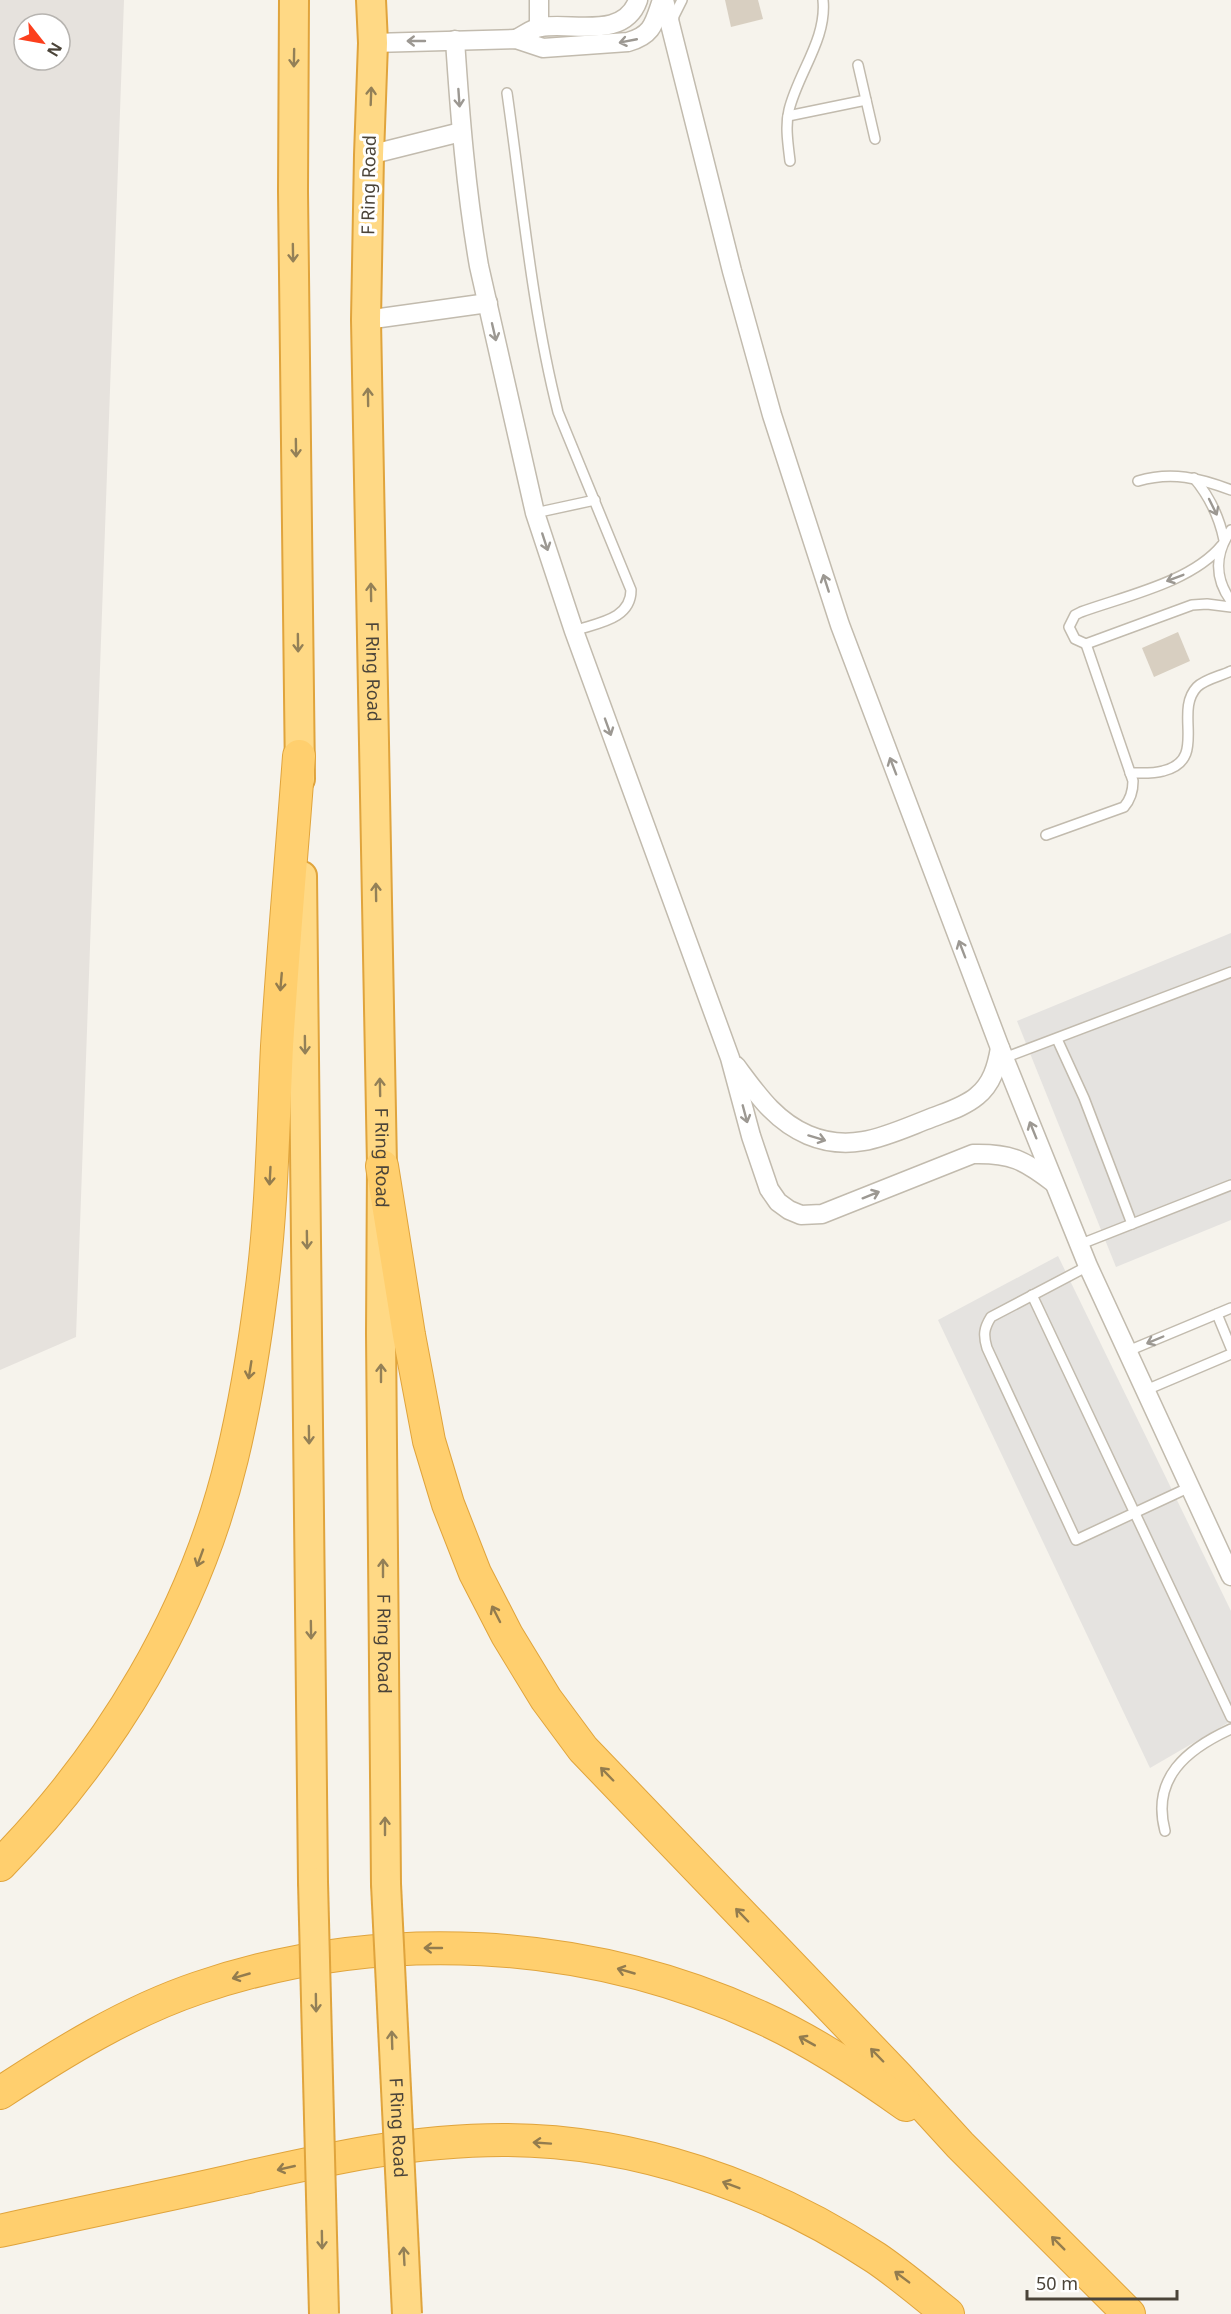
<svg xmlns="http://www.w3.org/2000/svg" width="1231" height="2314" viewBox="0 0 1231 2314" font-family="'Noto Sans',sans-serif">
<style>
.industrial{fill:#e6e2dd;fill-rule:evenodd}
.parking{fill:#e5e3e0}
.building{fill:#d8cfc1}
.lines{fill:none;stroke-linecap:round;stroke-linejoin:round}
.service-casing{stroke:#c2bbae;stroke-width:12}
.minor-casing{stroke:#c2bbae;stroke-width:21}
.trunk-casing{stroke:#e0a43c;stroke-width:32}
.motorway-casing{stroke:#e0a43c;stroke-width:34}
.service{stroke:#fff;stroke-width:9}
.minor{stroke:#fff;stroke-width:18}
.trunk{stroke:#ffd985;stroke-width:28}
.motorway{stroke:#ffcf6e;stroke-width:32}
.trunk-bridge-casing{stroke:#e0a43c;stroke-width:32;stroke-linecap:butt}
.trunk-bridge{stroke:#ffd985;stroke-width:28}
.oneway{stroke:#9c9892}
.oneway2{stroke:#938057}
.oneway3{stroke:#937c4e}
.labels{text-anchor:middle;stroke-width:6;stroke-linejoin:round;paint-order:stroke}
.street-label{font-size:18px;fill:#4b4439;stroke:#fff}
</style>
<rect width="100%" height="100%" fill="#f6f3ec"/>
<path class="industrial" d="M0,0H124L76,1337L0,1370ZM24,24H60V60H24Z"/>
<g class="parking">
<polygon points="1231,933 1231,1220 1116,1267 1017,1021"/>
<polygon points="1058,1256 1231,1611 1231,1721 1150,1768 938,1320"/>
</g>
<g class="building">
<polygon points="725,0 758,0 763,19 731,27"/>
<polygon points="1178,632 1190,661 1154,677 1142,648"/>
</g>
<g class="lines">
<defs>
<g id="service">
<polyline points="673,23 674,16 682,0"/>
<polyline points="858,65 875,139"/>
<path d="M507,93C522,198 532,310 558,412L631,590C631,620 596,623 574,631"/>
<polyline points="788,116 866,100"/>
<path d="M790,161C788,144 785,126 789,110C798,73 827,39 823,0"/>
<path d="M1194,478C1210,497 1219,516 1224,540"/>
<path d="M1138,481C1172,471 1199,478 1231,490"/>
<polyline points="535,513 595,500"/>
<path d="M1231,530C1215,553 1214,578 1231,601"/>
<path d="M1222,545C1192,582 1125,596 1081,612L1075,615L1069,627L1075,639L1086,644L1192,605L1207,604L1231,607"/>
<path d="M1130,773C1141,773 1153,774 1163,771C1209,760 1173,712 1197,687C1205,679 1221,676 1231,671"/>
<path d="M1046,835L1124,807C1131,799 1133,791 1133,781L1086,644"/>
<polyline points="1057,1039 1084,1098 1132,1224"/>
<polyline points="1004,1058 1231,972"/>
<polyline points="1081,1244 1231,1185"/>
<path d="M1088,1266L991,1317C984,1328 983,1335 987,1348L1076,1540L1190,1487"/>
<polyline points="1032,1295 1231,1717"/>
<polyline points="1217,1314 1231,1348"/>
<polyline points="1128,1351 1231,1308"/>
<polyline points="1146,1390 1231,1354"/>
<path d="M1165,1831C1151,1778 1187,1749 1231,1729"/>
</g>
<g id="minor">
<polyline points="539,0 539,27"/>
<polyline points="664,0 732,271 772,415 840,625 1000,1048 1088,1266 1231,1576"/>
<path d="M516,39C524,35 533,28 541,27C573,22 624,40 638,0"/>
<path d="M455,40C460,116 466,191 479,266L535,513L574,631L730,1058L751,1136L769,1189L778,1202L789,1210L801,1215L822,1214L973,1154C1011,1153 1024,1160 1054,1183"/>
<path d="M373,43L516,39L543,48L628,42C653,35 654,23 662,0"/>
<polyline points="369,155 461,132"/>
<polyline points="366,320 488,303"/>
<path d="M736,1066C757,1094 775,1121 808,1135C853,1154 889,1134 931,1118C946,1112 964,1107 977,1096C992,1084 997,1066 1000,1048"/>
</g>
<g id="trunk">
<polyline points="294,0 293,191 300,779"/>
<path id="s1" d="M371,0L373,43L369,155L366,320L382,1166L381,1334L386,1884"/>
<polyline points="302,876 313,1882"/>
</g>
<g id="motorway">
<polyline points="382,1166 409,1335 429,1441 448,1504 475,1573 507,1635 546,1699 583,1749 897,2076 960,2145 1129,2314"/>
<path d="M0,1865C111,1752 195,1612 232,1458C245,1404 254,1349 261,1294C272,1212 273,1128 277,1046C283,949 292,852 299,756"/>
<path d="M0,2093C63,2052 127,2012 198,1988C380,1926 585,1937 760,2017C811,2040 860,2072 906,2105"/>
<path d="M0,2231C75,2214 151,2199 226,2182C319,2161 407,2140 503,2140C635,2140 767,2186 876,2258C901,2275 924,2295 948,2314"/>
</g>
</defs>
<use href="#service" class="service-casing"/>
<use href="#minor" class="minor-casing"/>
<use href="#trunk" class="trunk-casing"/>
<use href="#motorway" class="motorway-casing"/>
<use href="#service" class="service"/>
<use href="#minor" class="minor"/>
<use href="#trunk" class="trunk"/>
<use href="#motorway" class="motorway"/>
<defs>
<g id="trunk-bridge">
<polyline points="313,1882 324,2314"/>
<path id="s2" d="M386,1884L407,2314"/>
</g>
</defs>
<use href="#trunk-bridge" class="trunk-bridge-casing"/>
<use href="#trunk-bridge" class="trunk-bridge"/>
</g>
<defs><path id="oneway-shaft" d="M-6 0H5M1.5-3L5.5 0L1.5 3" fill="none" stroke-width="1.6" stroke-linecap="round" stroke-linejoin="round" transform="scale(1.5)"/></defs>
<g class="oneway">
<use href="#oneway-shaft" transform="translate(416 41) rotate(180)"/>
<use href="#oneway-shaft" transform="translate(628 41) rotate(169)"/>
<use href="#oneway-shaft" transform="translate(459 98) rotate(86)"/>
<use href="#oneway-shaft" transform="translate(494 332) rotate(77)"/>
<use href="#oneway-shaft" transform="translate(1213 507) rotate(64)"/>
<use href="#oneway-shaft" transform="translate(545 542) rotate(72)"/>
<use href="#oneway-shaft" transform="translate(1175 578) rotate(159)"/>
<use href="#oneway-shaft" transform="translate(826 583) rotate(-108)"/>
<use href="#oneway-shaft" transform="translate(608 727) rotate(70)"/>
<use href="#oneway-shaft" transform="translate(893 766) rotate(-111)"/>
<use href="#oneway-shaft" transform="translate(962 949) rotate(-111)"/>
<use href="#oneway-shaft" transform="translate(745 1114) rotate(75)"/>
<use href="#oneway-shaft" transform="translate(1033 1130) rotate(-112)"/>
<use href="#oneway-shaft" transform="translate(817 1138) rotate(17)"/>
<use href="#oneway-shaft" transform="translate(871 1195) rotate(-22)"/>
<use href="#oneway-shaft" transform="translate(1155 1340) rotate(157)"/>
</g>
<g class="oneway2">
<use href="#oneway-shaft" transform="translate(294 58) rotate(91)"/>
<use href="#oneway-shaft" transform="translate(371 96) rotate(-88)"/>
<use href="#oneway-shaft" transform="translate(293 253) rotate(89)"/>
<use href="#oneway-shaft" transform="translate(368 397) rotate(-91)"/>
<use href="#oneway-shaft" transform="translate(296 448) rotate(89)"/>
<use href="#oneway-shaft" transform="translate(371 592) rotate(-91)"/>
<use href="#oneway-shaft" transform="translate(298 643) rotate(89)"/>
<use href="#oneway-shaft" transform="translate(376 892) rotate(-91)"/>
<use href="#oneway-shaft" transform="translate(305 1045) rotate(89)"/>
<use href="#oneway-shaft" transform="translate(380 1087) rotate(-91)"/>
<use href="#oneway-shaft" transform="translate(307 1240) rotate(89)"/>
<use href="#oneway-shaft" transform="translate(381 1373) rotate(-90)"/>
<use href="#oneway-shaft" transform="translate(309 1435) rotate(89)"/>
<use href="#oneway-shaft" transform="translate(383 1568) rotate(-90)"/>
<use href="#oneway-shaft" transform="translate(311 1630) rotate(89)"/>
<use href="#oneway-shaft" transform="translate(385 1826) rotate(-90)"/>
<use href="#oneway-shaft" transform="translate(316 2003) rotate(89)"/>
<use href="#oneway-shaft" transform="translate(392 2040) rotate(-92)"/>
<use href="#oneway-shaft" transform="translate(322 2240) rotate(89)"/>
<use href="#oneway-shaft" transform="translate(404 2256) rotate(-93)"/>
</g>
<g class="oneway3">
<use href="#oneway-shaft" transform="translate(281 982) rotate(95)"/>
<use href="#oneway-shaft" transform="translate(270 1176) rotate(93)"/>
<use href="#oneway-shaft" transform="translate(250 1370) rotate(99)"/>
<use href="#oneway-shaft" transform="translate(200 1558) rotate(110)"/>
<use href="#oneway-shaft" transform="translate(496 1614) rotate(-117)"/>
<use href="#oneway-shaft" transform="translate(607 1774) rotate(-134)"/>
<use href="#oneway-shaft" transform="translate(742 1915) rotate(-134)"/>
<use href="#oneway-shaft" transform="translate(433 1948) rotate(180)"/>
<use href="#oneway-shaft" transform="translate(626 1971) rotate(-164)"/>
<use href="#oneway-shaft" transform="translate(241 1976) rotate(164)"/>
<use href="#oneway-shaft" transform="translate(807 2041) rotate(-151)"/>
<use href="#oneway-shaft" transform="translate(877 2055) rotate(-134)"/>
<use href="#oneway-shaft" transform="translate(542 2143) rotate(-176)"/>
<use href="#oneway-shaft" transform="translate(286 2168) rotate(167)"/>
<use href="#oneway-shaft" transform="translate(731 2185) rotate(-159)"/>
<use href="#oneway-shaft" transform="translate(1058 2243) rotate(-135)"/>
<use href="#oneway-shaft" transform="translate(902 2277) rotate(-143)"/>
</g>
<g class="labels">
<g class="street-label">
<text transform="translate(369 185) rotate(-89)" y="6">F Ring Road</text>
<text dy="6" stroke="none"><textPath href="#s1" startOffset="672">F Ring Road</textPath></text>
<text dy="6" stroke="none"><textPath href="#s1" startOffset="1158">F Ring Road</textPath></text>
<text dy="6" stroke="none"><textPath href="#s1" startOffset="1644">F Ring Road</textPath></text>
<text dy="6" stroke="none"><textPath href="#s2" startOffset="244">F Ring Road</textPath></text>
</g>
</g>
<g transform="translate(42 42) rotate(121)"><circle r="28" fill="#ffffff" stroke="#b7b4b0" stroke-width="1.5"/>
<path d="M0-4.5L10 22L0 15L-10 22Z" fill="#fc3f1d"/>
<text y="-9" font-size="16" font-weight="bold" text-anchor="middle" fill="#4b4439">N</text>
</g>
<path d="M1027 2290v9h150v-9" fill="none" stroke="#4b4439" stroke-width="3"/>
<text x="1036" y="2290" font-size="18" fill="#4b4439" stroke="#ffffff" stroke-width="4.5" paint-order="stroke">50 m</text>
</svg>
